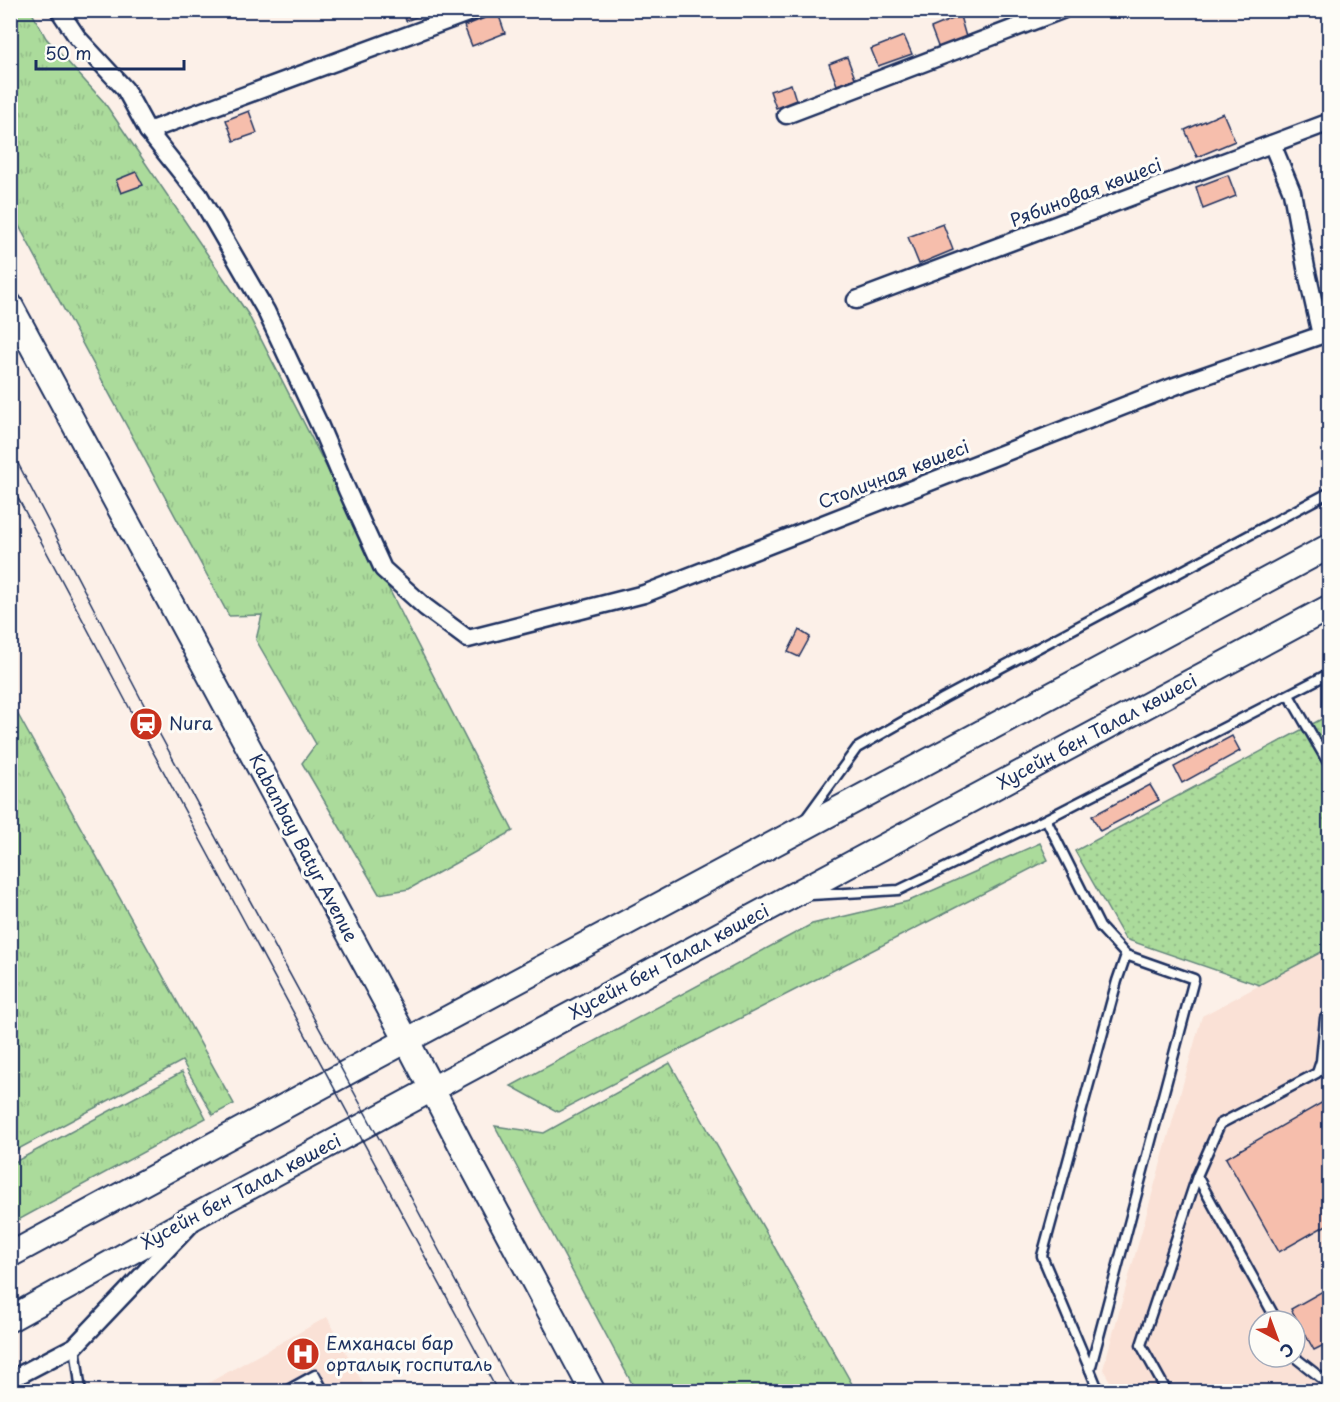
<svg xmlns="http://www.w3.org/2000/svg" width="1340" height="1402" viewBox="0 0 1340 1402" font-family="'Playpen Sans',sans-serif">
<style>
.built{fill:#fae1d6;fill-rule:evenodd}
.grass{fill:url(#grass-tufts);stroke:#63857c;stroke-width:1.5}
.park{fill:url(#park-dots);stroke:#63857c;stroke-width:1.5}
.building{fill:#f6beac;stroke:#1b2f5e;stroke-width:1.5}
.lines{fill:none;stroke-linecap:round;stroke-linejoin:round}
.lane-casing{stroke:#1b2f5e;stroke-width:13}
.street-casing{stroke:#1b2f5e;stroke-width:21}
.secondary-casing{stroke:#1b2f5e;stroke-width:28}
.lane{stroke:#fdfcf7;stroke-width:8}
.street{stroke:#fdfcf7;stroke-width:16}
.secondary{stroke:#fdfcf7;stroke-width:24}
.tram{stroke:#1b2f5e;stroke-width:1.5}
.labels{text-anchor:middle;stroke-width:6;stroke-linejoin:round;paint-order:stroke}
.street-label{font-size:18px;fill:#1b2f5e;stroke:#fdfcf7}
.poi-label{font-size:18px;fill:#1b2f5e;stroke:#fdfcf7;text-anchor:start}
</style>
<defs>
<pattern id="grass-tufts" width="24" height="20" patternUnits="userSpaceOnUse" patternTransform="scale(1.5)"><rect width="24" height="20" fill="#abdb9b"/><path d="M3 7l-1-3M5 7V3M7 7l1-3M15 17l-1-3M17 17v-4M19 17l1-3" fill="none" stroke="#93bc88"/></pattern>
<pattern id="park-dots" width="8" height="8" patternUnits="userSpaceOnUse" patternTransform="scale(1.5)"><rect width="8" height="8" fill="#abdb9b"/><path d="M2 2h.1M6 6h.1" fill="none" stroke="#93bc88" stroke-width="1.8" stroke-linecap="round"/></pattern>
</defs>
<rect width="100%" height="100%" fill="#fcf0e8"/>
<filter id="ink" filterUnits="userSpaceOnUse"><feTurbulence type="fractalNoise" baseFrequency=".0167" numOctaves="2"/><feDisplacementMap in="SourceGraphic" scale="12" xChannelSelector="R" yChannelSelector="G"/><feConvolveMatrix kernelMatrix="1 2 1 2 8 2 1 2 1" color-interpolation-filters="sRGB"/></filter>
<g filter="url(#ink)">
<g class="built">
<path d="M1329,948V1391H1115L1103,1369L1202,1016ZM1259,1321H1295V1357H1259Z"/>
<polygon points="327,1317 367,1391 192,1392"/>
</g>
<g class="grass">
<polygon points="10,11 31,11 46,38 104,102 248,314 513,831 409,889 379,894 302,763 316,744 256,640 262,615 229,616 11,211"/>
<polygon points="11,702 234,1104 213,1115 182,1061 11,1153"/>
<polygon points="1040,843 1048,860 558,1112 511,1086 812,924 909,901"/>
<polygon points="670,1063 856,1391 636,1391 495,1126 544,1133"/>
<polygon points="182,1072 206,1118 11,1224 11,1164"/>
</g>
<polygon class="park" points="1329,715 1329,948 1259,985 1125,939 1075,851"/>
<g class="building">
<polygon points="403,10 429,10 429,12 406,21"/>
<polygon points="498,13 505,33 472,46 464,26"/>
<polygon points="960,16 966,37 939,49 931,28"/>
<polygon points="904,36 912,54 878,66 871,49"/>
<polygon points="847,57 855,78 837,85 829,64"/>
<polygon points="791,84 796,100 776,108 770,91"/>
<polygon points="249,111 257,133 234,141 226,120"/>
<polygon points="1223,113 1235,141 1197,157 1185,130"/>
<polygon points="136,172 143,185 121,193 116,180"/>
<polygon points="1228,175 1236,196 1203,209 1196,187"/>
<polygon points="943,224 953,250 919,264 908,237"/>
<polygon points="799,630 810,637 799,657 788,652"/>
<polygon points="1232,736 1240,751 1182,783 1174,767"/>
<polygon points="1150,785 1159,800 1100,831 1092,816"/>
<polygon points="1330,1098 1330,1223 1279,1252 1226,1158"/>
<polygon points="1330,1287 1330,1342 1314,1350 1291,1309"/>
</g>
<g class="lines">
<defs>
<g id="lane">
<polyline points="1289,695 1330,766"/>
<polyline points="806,818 857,748 944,698 1330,492"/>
<polyline points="1046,819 1100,927 1126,955 1117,981 1042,1256 1090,1370 1194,979 1126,955"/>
<polyline points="811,895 899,890 1046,819 1330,673"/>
<polyline points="1277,1321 1197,1176 1220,1124 1317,1073 1321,1061 1325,1018 1330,1013"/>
<polyline points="75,1346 81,1392"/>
<polyline points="1295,1354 1297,1359 1330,1385"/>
<polyline points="1090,1370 1099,1392"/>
<polyline points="284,1392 315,1375 324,1392"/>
<polyline points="1167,1392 1141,1345 1197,1176"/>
</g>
<g id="street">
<polyline points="59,10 77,37 125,89 148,131 199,195 266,311 319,424 347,490 383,569 425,607 468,639 644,594 1175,386 1330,332"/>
<polyline points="786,115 1062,10"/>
<polyline points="148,131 476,10"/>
<polyline points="1272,144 1292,192 1306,268 1321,335"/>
<polyline points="856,300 1330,122"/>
<polyline points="10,1380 75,1346 190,1225"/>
</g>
<g id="secondary">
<polyline points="10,305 407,1041 462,1147 593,1392"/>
<polyline points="10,1255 359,1066 1330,546"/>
<polyline points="10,1319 201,1213 1330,607"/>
</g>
</defs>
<use href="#lane" class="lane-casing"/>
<use href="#street" class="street-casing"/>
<use href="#secondary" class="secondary-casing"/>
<use href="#lane" class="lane"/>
<use href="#street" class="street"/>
<use href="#secondary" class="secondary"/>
<g class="tram">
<polyline points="10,448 152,720 407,1190 514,1392"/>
<polyline points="10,483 139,726 498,1392"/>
</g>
</g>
</g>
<defs>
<symbol id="station-disc" viewBox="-11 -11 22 22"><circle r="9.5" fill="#c8321e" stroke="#fdfcf7"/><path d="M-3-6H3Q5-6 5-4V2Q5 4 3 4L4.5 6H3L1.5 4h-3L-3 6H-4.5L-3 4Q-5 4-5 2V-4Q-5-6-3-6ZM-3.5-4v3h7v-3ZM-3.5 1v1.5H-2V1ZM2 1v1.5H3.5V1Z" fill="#fff"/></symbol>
<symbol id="hospital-disc" viewBox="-11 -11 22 22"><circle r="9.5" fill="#c8321e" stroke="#fdfcf7"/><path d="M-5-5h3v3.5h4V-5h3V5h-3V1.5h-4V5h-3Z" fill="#fff"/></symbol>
</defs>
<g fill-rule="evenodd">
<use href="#station-disc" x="127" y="705" width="38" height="38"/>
<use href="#hospital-disc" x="284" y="1335" width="38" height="38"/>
</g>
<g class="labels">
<g class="street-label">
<text transform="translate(1086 193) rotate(-21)" y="6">Рябиновая көшесі</text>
<text transform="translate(894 475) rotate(-21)" y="6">Столичная көшесі</text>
<text transform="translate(1097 732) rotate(-28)" y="6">Хусейн бен Талал көшесі</text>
<text transform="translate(303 848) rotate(62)" y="6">Kabanbay Batyr Avenue</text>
<text transform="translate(669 962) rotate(-28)" y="6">Хусейн бен Талал көшесі</text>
<text transform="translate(241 1192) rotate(-28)" y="6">Хусейн бен Талал көшесі</text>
</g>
<g class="poi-label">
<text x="169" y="730">Nura</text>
<text x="326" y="1350">Емханасы бар<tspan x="326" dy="21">орталық госпиталь</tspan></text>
</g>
</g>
<rect width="1340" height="1402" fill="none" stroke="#fdfcf7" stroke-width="36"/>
<rect x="18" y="18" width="1304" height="1366" fill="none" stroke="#1b2f5e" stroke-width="2" filter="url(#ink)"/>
<g transform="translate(1277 1339) rotate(139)"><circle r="28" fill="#fdfcf7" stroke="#a3aaba" stroke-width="1.5"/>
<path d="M0-4.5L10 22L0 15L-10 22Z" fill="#c8321e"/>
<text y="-9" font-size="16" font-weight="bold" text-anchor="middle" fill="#1b2f5e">С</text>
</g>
<path d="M36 60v9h148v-9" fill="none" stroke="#1b2f5e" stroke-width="3"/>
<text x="45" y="60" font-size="18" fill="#1b2f5e" stroke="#fdfcf7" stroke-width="4.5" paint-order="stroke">50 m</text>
</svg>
